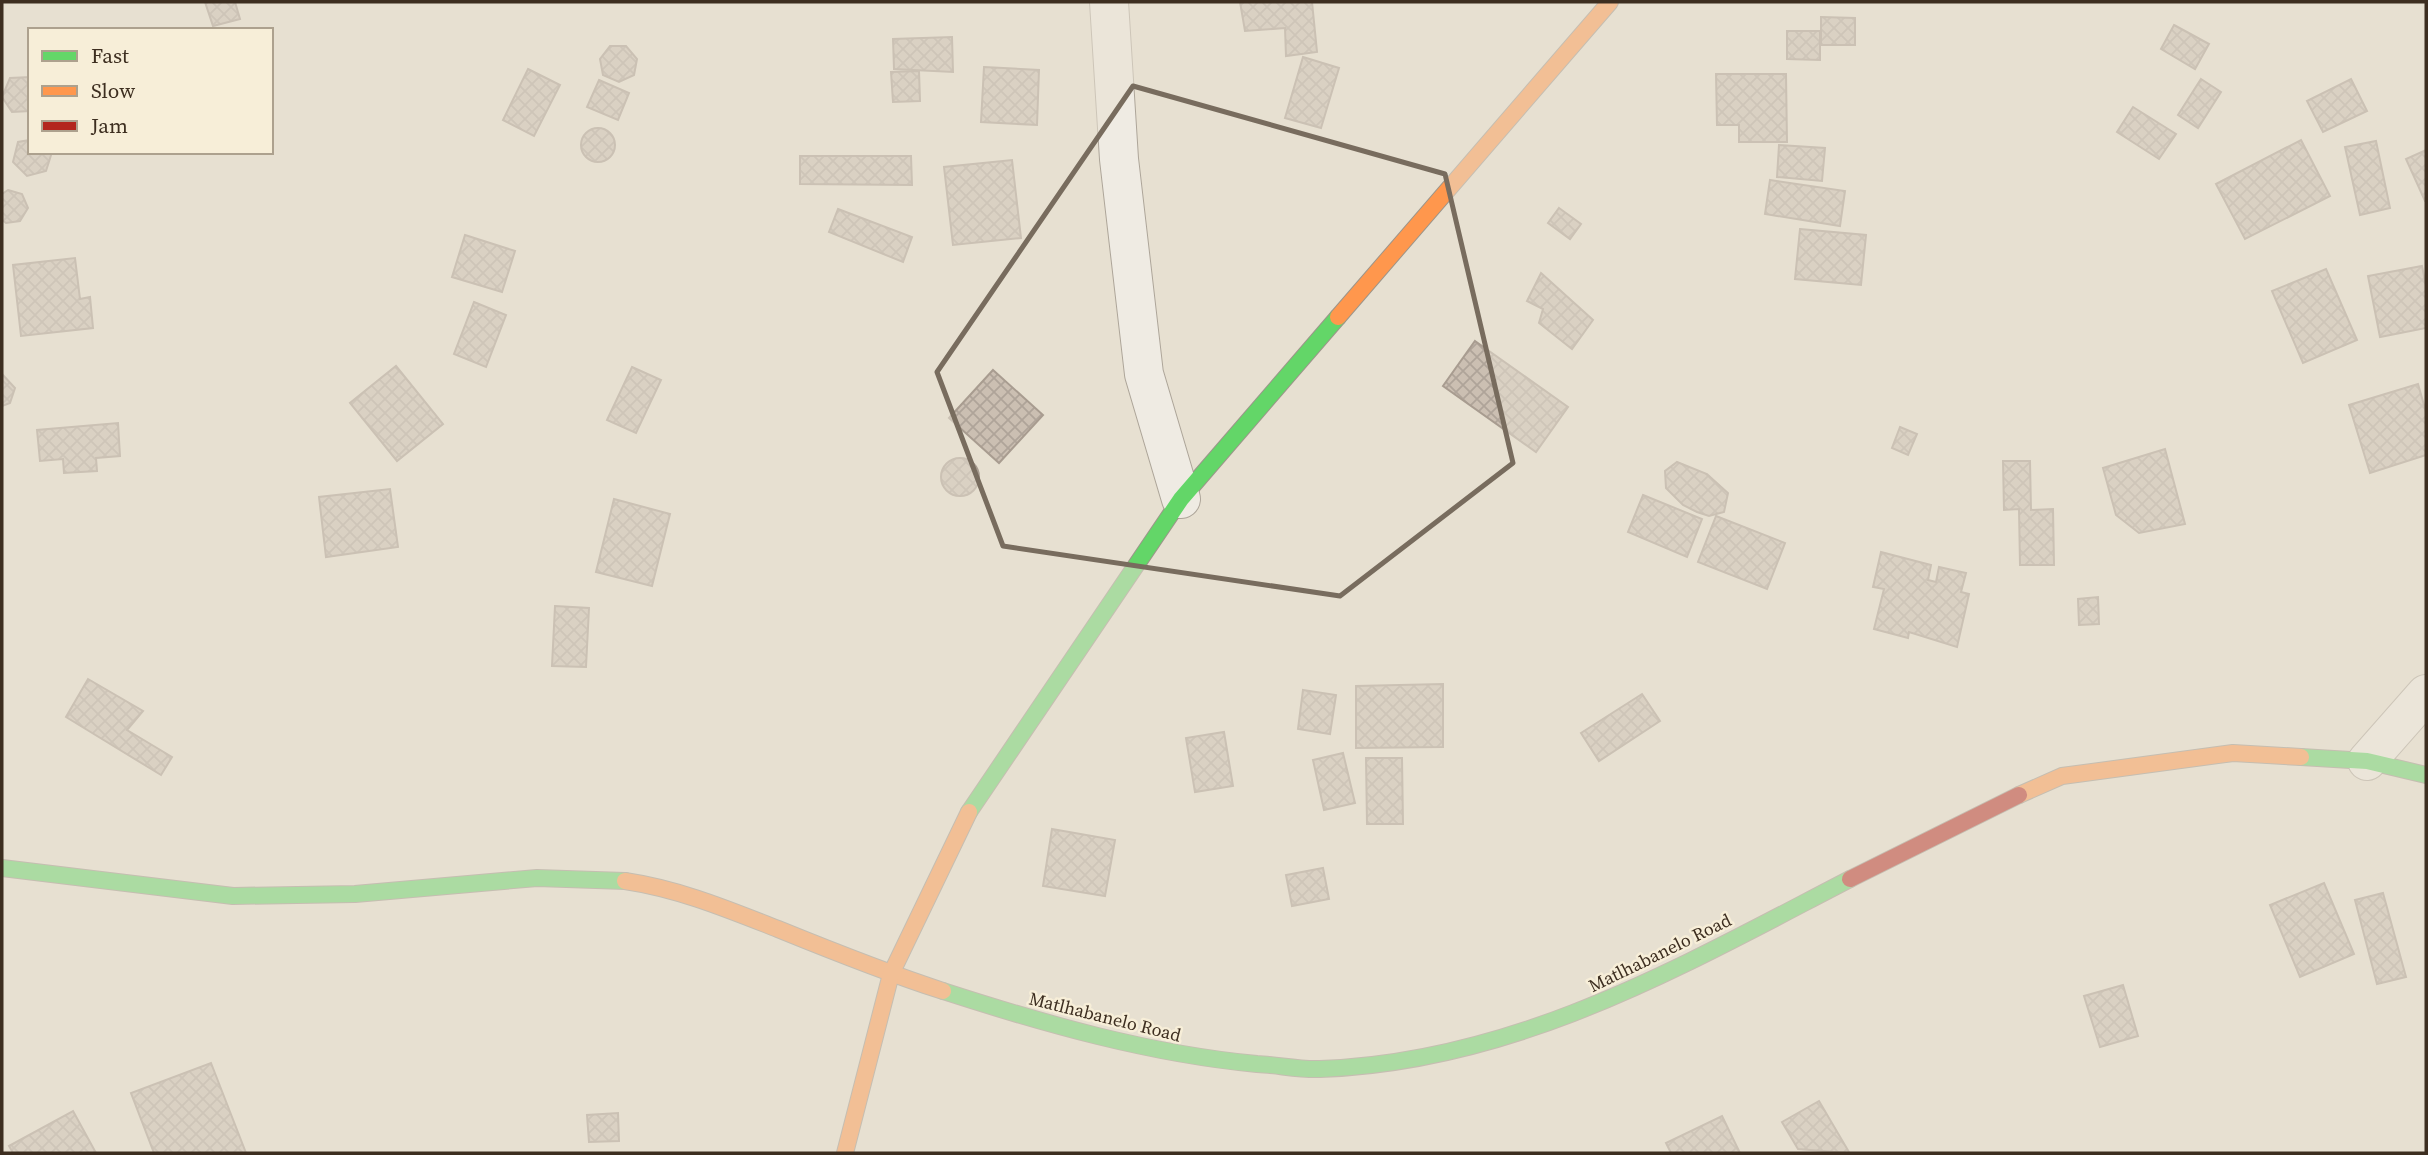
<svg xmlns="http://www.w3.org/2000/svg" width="2428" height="1155" viewBox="0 0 2428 1155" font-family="'Source Serif 4',serif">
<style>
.building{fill:url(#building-cross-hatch);stroke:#a89c90;stroke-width:2}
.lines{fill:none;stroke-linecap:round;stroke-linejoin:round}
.street-casing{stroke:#ada599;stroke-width:40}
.fast-casing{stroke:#9c958a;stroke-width:18}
.slow-casing{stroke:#9c958a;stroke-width:18}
.jam-casing{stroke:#9c958a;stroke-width:18}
.street{stroke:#efebe3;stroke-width:38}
.fast{stroke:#63d668;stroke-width:16}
.slow{stroke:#ff974d;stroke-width:16}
.jam{stroke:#b3261e;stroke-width:16}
.marked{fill:none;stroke:#786c5e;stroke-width:5;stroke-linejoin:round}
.labels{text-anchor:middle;stroke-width:5;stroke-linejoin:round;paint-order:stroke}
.street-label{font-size:18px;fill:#3d2e20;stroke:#f7eed8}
</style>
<defs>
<pattern id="building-cross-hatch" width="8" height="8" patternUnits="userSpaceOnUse" patternTransform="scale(1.75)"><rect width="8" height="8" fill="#cbbfb2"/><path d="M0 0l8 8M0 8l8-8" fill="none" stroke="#afa499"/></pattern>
</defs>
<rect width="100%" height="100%" fill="#e7e0d1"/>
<g class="building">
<polygon points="205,2 235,2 240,19 213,26"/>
<polygon points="1240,2 1312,2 1317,52 1286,56 1285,28 1245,31"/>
<polygon points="1821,17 1855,18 1855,45 1821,45"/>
<polygon points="2174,25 2209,44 2195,69 2161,49"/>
<polygon points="1787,31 1820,31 1820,60 1787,59"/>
<polygon points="952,37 953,72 894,69 893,39"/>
<polygon points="610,46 626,46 637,59 634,75 619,82 603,75 600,59"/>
<polygon points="1303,57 1339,68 1321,128 1285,118"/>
<polygon points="984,67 1039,70 1037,125 981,122"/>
<polygon points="528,69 560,85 534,136 503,120"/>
<polygon points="919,71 920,101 893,102 891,72"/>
<polygon points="1716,74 1786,74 1787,142 1739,142 1739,125 1717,125"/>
<polygon points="30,77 30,111 12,112 2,97 10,78"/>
<polygon points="2201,79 2221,92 2198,128 2178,115"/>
<polygon points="2351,79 2367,111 2323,132 2307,101"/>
<polygon points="599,80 629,93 618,120 587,107"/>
<polygon points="2133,107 2176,134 2159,159 2117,132"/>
<circle cx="598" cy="145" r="17"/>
<polygon points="30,140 30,152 52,152 46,171 27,176 13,162 18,142"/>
<polygon points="2301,140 2330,196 2245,239 2216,184"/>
<polygon points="2376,141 2390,208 2360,215 2345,147"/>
<polygon points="1779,145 1825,148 1822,181 1777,177"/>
<polygon points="2426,150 2426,201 2425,201 2406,159"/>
<polygon points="800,156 911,156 912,185 800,184"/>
<polygon points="1012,160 1021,238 953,245 944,167"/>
<polygon points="1770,180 1845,191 1840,226 1765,214"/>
<polygon points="8,190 22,194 28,208 20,221 6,223 2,220 2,194"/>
<polygon points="1559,208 1581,224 1570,239 1548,223"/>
<polygon points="838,209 912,237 903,262 829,232"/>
<polygon points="1800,229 1866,235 1861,285 1795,279"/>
<polygon points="465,235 515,251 502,292 452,277"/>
<polygon points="75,258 80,299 90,297 93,328 21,336 13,265"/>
<polygon points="2422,266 2426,286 2426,328 2380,337 2368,276"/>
<polygon points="2326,269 2357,340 2303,363 2272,291"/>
<polygon points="1541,273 1593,320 1572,349 1539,323 1543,309 1527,301"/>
<polygon points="474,302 506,315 486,367 454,354"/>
<polygon points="1475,341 1568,407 1536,452 1443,386"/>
<polygon points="396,366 443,424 397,461 350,403"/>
<polygon points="632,367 661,380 636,433 607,420"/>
<polygon points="993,370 1043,415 999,463 949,418"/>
<polygon points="2,374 15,388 10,403 2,406"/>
<polygon points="2418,384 2426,412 2426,455 2370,473 2349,405"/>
<polygon points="118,423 120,456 96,458 97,471 64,473 63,459 40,461 37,430"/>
<polygon points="1900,427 1917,434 1908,455 1892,448"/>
<polygon points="2165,449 2185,524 2139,533 2116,515 2103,468"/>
<circle cx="960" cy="477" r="19"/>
<polygon points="2003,461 2030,461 2031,510 2053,509 2054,565 2020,565 2019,509 2004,510"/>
<polygon points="1677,462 1707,474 1728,493 1724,512 1709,516 1697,512 1683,505 1666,488 1665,471"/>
<polygon points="390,489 398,547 326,557 319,497"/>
<polygon points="1643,495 1702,519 1687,557 1628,532"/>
<polygon points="614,499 670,514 652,586 596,572"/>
<polygon points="1716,516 1785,543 1767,589 1698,562"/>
<polygon points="1881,552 1931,565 1928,580 1936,582 1939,567 1966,573 1961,592 1969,594 1957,647 1909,632 1908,638 1874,629 1884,589 1873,587"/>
<polygon points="2098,597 2099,624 2079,625 2078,599"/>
<polygon points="555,606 589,608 586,667 552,666"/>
<polygon points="88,679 143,711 127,730 172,757 161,775 66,717"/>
<polygon points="1443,684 1443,747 1356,748 1356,686"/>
<polygon points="1303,690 1336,695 1330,734 1298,729"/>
<polygon points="1642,694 1660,721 1599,761 1581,733"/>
<polygon points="1224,732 1233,786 1195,792 1186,738"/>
<polygon points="1343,753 1355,803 1324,810 1313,760"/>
<polygon points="1366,758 1402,758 1403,824 1367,824"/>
<polygon points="1052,829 1115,840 1105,896 1043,886"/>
<polygon points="1323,868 1329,899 1292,906 1286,875"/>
<polygon points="2324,883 2354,954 2300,977 2270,905"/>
<polygon points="2383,893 2406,977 2377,984 2355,900"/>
<polygon points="2123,985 2138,1036 2100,1047 2084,996"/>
<polygon points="211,1063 246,1153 154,1153 131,1093"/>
<polygon points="1819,1101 1849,1152 1848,1153 1798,1149 1782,1122"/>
<polygon points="73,1111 96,1153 13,1153 9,1146"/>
<polygon points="618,1113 619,1141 589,1142 587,1115"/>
<polygon points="1722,1116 1740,1153 1671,1153 1666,1143"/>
</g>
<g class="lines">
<defs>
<g id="street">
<polyline points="1109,2 1119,159 1144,374 1181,499"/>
<polyline points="2367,761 2426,694"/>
</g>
<g id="fast">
<polyline points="2301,757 2367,761 2426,775"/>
<polyline points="969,812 1181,499 1338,317"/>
<polyline points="2,868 233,896 355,894 537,878 625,881"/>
<path d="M943,991C1045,1024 1150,1054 1257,1064C1278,1065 1300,1070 1320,1069C1516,1062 1680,967 1850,879"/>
</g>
<g id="slow">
<polyline points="1338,317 1610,2"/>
<polyline points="2019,795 2062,776 2233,753 2301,757"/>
<path d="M625,881C679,889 727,909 778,929C832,951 887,973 943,991"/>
<polyline points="845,1153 891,974 969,812"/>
</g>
<polyline id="jam" points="1850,879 2019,795"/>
</defs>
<use href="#street" class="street-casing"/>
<use href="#fast" class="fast-casing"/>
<use href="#slow" class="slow-casing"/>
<use href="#jam" class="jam-casing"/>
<use href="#street" class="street"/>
<use href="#fast" class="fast"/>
<use href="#slow" class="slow"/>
<use href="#jam" class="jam"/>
</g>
<path d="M0 0H2428V1155H0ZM1133,86L1445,174L1513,463L1340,596L1003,546L937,372Z" fill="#e7e0d1" fill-opacity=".55" fill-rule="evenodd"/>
<path class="marked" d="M1133,86L1445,174L1513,463L1340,596L1003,546L937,372Z"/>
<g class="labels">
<g class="street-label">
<text transform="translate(1660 953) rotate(-26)" y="6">Matlhabanelo Road</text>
<text transform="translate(1105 1017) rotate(14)" y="6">Matlhabanelo Road</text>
</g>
</g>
<rect width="2428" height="1155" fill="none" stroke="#3d2e20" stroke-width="7"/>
<rect x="28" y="28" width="245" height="126" fill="#f7eed8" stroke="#ada18e" stroke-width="2"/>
<rect x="42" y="51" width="35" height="10" fill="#63d668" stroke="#ada18e" stroke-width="2"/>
<text x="91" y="63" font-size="21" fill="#3d2e20">Fast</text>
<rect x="42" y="86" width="35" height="10" fill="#ff974d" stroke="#ada18e" stroke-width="2"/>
<text x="91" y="98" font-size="21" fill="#3d2e20">Slow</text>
<rect x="42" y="121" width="35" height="10" fill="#b3261e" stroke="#ada18e" stroke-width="2"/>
<text x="91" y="133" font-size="21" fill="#3d2e20">Jam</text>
</svg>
